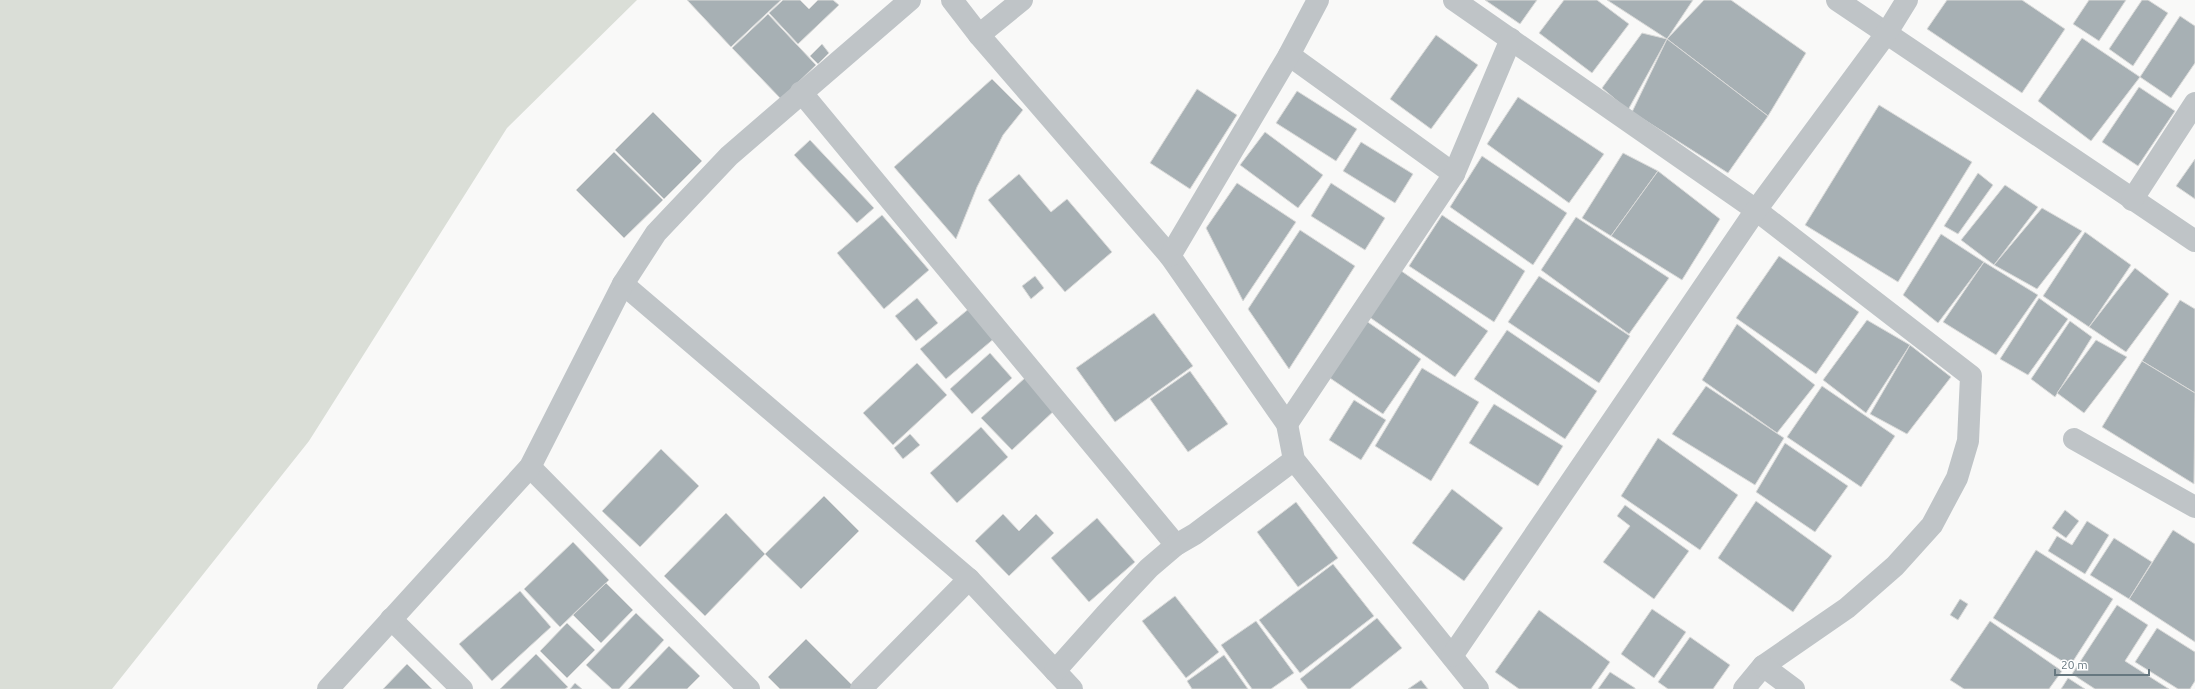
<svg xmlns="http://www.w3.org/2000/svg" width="2195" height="689" viewBox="0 0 2195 689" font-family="Ubuntu,sans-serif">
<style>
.green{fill:#daded7}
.building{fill:#a7b0b4;stroke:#dbdbda}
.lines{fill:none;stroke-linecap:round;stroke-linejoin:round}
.minor{stroke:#bfc4c7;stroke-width:22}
</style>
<rect width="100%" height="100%" fill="#f9f9f8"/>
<polygon class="green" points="0,0 637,0 507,128 309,441 112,689 0,689"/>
<g class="building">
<polygon points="687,0 781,0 731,47"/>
<polygon points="783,0 800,0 809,9 818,0 833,0 839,5 798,44 769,13"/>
<polygon points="1485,0 1537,0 1520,24"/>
<polygon points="1564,0 1597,0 1629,24 1592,73 1539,33"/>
<polygon points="1607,0 1693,0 1667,39"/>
<polygon points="1704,0 1731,0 1806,53 1768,116 1667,39"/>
<polygon points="1947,0 2022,0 2065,29 2022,93 1927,29"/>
<polygon points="2089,0 2126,0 2099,41 2073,24"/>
<polygon points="2142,0 2148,0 2168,13 2133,66 2109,49"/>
<polygon points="768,14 816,65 781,99 732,48"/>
<polygon points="2180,16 2195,26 2195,63 2171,98 2140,77"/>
<polygon points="1642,33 1667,39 1628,110 1602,88"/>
<polygon points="1436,35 1478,65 1431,129 1390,99"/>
<polygon points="2082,38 2140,77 2091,141 2038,101"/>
<polygon points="1667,39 1768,116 1728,173 1632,112"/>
<polygon points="822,44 829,53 818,64 810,56"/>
<polygon points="992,79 1023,110 1003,135 977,187 956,239 894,167"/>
<polygon points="2139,87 2175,111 2138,166 2102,142"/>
<polygon points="1197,89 1237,115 1190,189 1150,163"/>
<polygon points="1297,91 1357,129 1336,161 1276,123"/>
<polygon points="1518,97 1604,154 1569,203 1487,144"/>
<polygon points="1879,105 1972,162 1898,282 1805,225"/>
<polygon points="653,112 702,161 664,199 615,150"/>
<polygon points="1265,132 1323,175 1298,208 1240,165"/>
<polygon points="810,140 874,208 857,223 794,155"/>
<polygon points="1361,142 1413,174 1395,203 1343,171"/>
<polygon points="614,152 663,200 624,238 576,190"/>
<polygon points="1623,153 1658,171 1611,236 1582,218"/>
<polygon points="1482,156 1567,213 1533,265 1450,207"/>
<polygon points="2195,159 2195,199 2176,186"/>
<polygon points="1658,171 1720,219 1682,280 1611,236"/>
<polygon points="1978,173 1993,185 1958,234 1944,226"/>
<polygon points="1019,174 1051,212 1067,199 1112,252 1065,292 988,200"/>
<polygon points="1237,183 1296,222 1243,301 1206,228"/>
<polygon points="1331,183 1385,218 1365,250 1311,216"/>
<polygon points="2005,185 2038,207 1994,265 1961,240"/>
<polygon points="2042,208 2082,231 2037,289 1994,265"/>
<polygon points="882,215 929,270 884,309 837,253"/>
<polygon points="1442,215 1525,271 1494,322 1409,266"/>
<polygon points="1576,217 1669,278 1629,334 1541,270"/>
<polygon points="1300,230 1355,266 1289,369 1248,309"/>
<polygon points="2085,232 2131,265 2089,327 2043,296"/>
<polygon points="1941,234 1984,262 1938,323 1903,295"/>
<polygon points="1779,256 1859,312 1816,374 1736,318"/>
<polygon points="1984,262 2038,295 1996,355 1943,322"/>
<polygon points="1397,268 1488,331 1455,377 1365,314"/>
<polygon points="2135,268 2169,294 2126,352 2089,327"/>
<polygon points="1035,276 1044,288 1031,299 1022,286"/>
<polygon points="1539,276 1630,336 1599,383 1508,322"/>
<polygon points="917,298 938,323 916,341 895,316"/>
<polygon points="2039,298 2068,319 2028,375 2000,359"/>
<polygon points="2180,300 2195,309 2195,393 2142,361"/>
<polygon points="971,307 996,337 946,379 920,349"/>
<polygon points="1154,313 1193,366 1115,422 1076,368"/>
<polygon points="1362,318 1421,359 1383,414 1324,374"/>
<polygon points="1867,320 1910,345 1866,413 1823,380"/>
<polygon points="2070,321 2092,337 2055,397 2031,379"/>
<polygon points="1737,324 1815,385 1777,433 1702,380"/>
<polygon points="1507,330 1597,391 1565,439 1474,379"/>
<polygon points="2096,340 2127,357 2084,413 2057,393"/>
<polygon points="1910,345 1951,377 1907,434 1870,414"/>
<polygon points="990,353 1012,378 972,414 950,389"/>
<polygon points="2142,361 2195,393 2194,484 2102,427"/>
<polygon points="917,363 947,395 893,445 863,413"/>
<polygon points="1422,368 1479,402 1431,481 1375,446"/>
<polygon points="1190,371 1228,424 1188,452 1150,399"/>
<polygon points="1026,377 1056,409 1012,450 981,418"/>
<polygon points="1706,386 1784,438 1755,485 1672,434"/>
<polygon points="1822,386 1895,436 1861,487 1787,437"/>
<polygon points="1354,400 1386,420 1361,460 1329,440"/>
<polygon points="1494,404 1563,446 1538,486 1469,443"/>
<polygon points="981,427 1008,457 957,503 930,473"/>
<polygon points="910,434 920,445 903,459 894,448"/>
<polygon points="1658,438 1738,495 1700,550 1621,496"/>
<polygon points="1785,443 1848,486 1815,532 1756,492"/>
<polygon points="661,449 699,486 640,547 602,511"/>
<polygon points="1452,489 1503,528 1464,581 1412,543"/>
<polygon points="824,496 859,531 801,589 765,554"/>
<polygon points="1756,501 1832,556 1793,612 1718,558"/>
<polygon points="1296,502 1338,558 1298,587 1257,532"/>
<polygon points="1625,505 1689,551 1654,599 1603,562 1630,526 1617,516"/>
<polygon points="2065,510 2079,521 2066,538 2052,528"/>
<polygon points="726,513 765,554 705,616 664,576"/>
<polygon points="1003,514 1019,531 1036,514 1054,533 1009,576 975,541"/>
<polygon points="1097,518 1135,562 1089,602 1051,558"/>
<polygon points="2087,521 2109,535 2085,574 2048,551 2057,536 2072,545"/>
<polygon points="2173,530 2195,544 2195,642 2129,599"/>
<polygon points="2114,538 2152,562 2129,599 2090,575"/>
<polygon points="573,542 609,580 560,627 524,589"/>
<polygon points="2036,550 2113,599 2070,666 1993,618"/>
<polygon points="1333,564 1374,616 1300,673 1259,620"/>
<polygon points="606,583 633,610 601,643 573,615"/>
<polygon points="520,591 551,627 492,681 459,644"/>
<polygon points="1175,596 1219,652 1186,678 1142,621"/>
<polygon points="1960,599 1968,604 1958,620 1950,615"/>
<polygon points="2117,605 2148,625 2125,661 2169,689 2095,689 2072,674"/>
<polygon points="1652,609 1686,632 1654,678 1621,654"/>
<polygon points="1539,610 1610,662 1591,689 1519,689 1495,672"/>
<polygon points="636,613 664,640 619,689 612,689 586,665"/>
<polygon points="1377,618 1402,648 1350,689 1308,689 1300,679"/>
<polygon points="1256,621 1294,673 1271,689 1252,689 1221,645"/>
<polygon points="1990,621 2062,671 2049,689 1964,689 1950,680"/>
<polygon points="567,623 595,650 567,678 540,651"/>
<polygon points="2157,628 2195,652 2195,681 2190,689 2178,689 2135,662"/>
<polygon points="1690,637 1730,665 1713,689 1668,689 1658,682"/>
<polygon points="806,639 855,688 854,689 780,689 768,677"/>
<polygon points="669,646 700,676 687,689 628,689"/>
<polygon points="536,654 568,687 565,689 500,689"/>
<polygon points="1224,655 1248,689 1192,689 1187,681"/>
<polygon points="407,664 432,689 383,689"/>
<polygon points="1610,672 1635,688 1635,689 1598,689"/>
<polygon points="2068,678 2085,689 2061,689"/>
<polygon points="1421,680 1428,689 1408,689"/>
<polygon points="575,683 582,689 570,689"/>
</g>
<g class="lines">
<g class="minor">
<polyline points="952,0 979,35 1170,256 1287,424 1294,460 1478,689"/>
<polyline points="1454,0 1756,210 1971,376 1968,441 1957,478 1932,525 1895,566 1847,608 1763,666 1744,689"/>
<polyline points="1837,0 2195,241"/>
<polyline points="979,35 1022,0"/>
<polyline points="1289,55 1454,174"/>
<polyline points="801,92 1176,545"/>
<polyline points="2132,200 2195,103"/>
<polyline points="1170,256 1289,55 1318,0"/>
<polyline points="623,284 969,579 1072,689"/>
<polyline points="1287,424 1454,174 1511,39"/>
<polyline points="2074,439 2195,507"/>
<polyline points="530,467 749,689"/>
<polyline points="391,619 462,689"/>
<polyline points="1452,656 1756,210 1886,34 1907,0"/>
<polyline points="1763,666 1794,689"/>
<polyline points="1055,671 1105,615 1149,568 1176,545 1195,534 1294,460"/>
<polyline points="328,689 530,467 623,284 656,233 729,156 910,0"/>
<polyline points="861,689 969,579"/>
</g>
</g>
<path d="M2055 669v6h94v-6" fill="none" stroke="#677880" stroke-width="2"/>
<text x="2061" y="669" font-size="12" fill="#677880" stroke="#ffffff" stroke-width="3" paint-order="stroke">20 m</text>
</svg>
